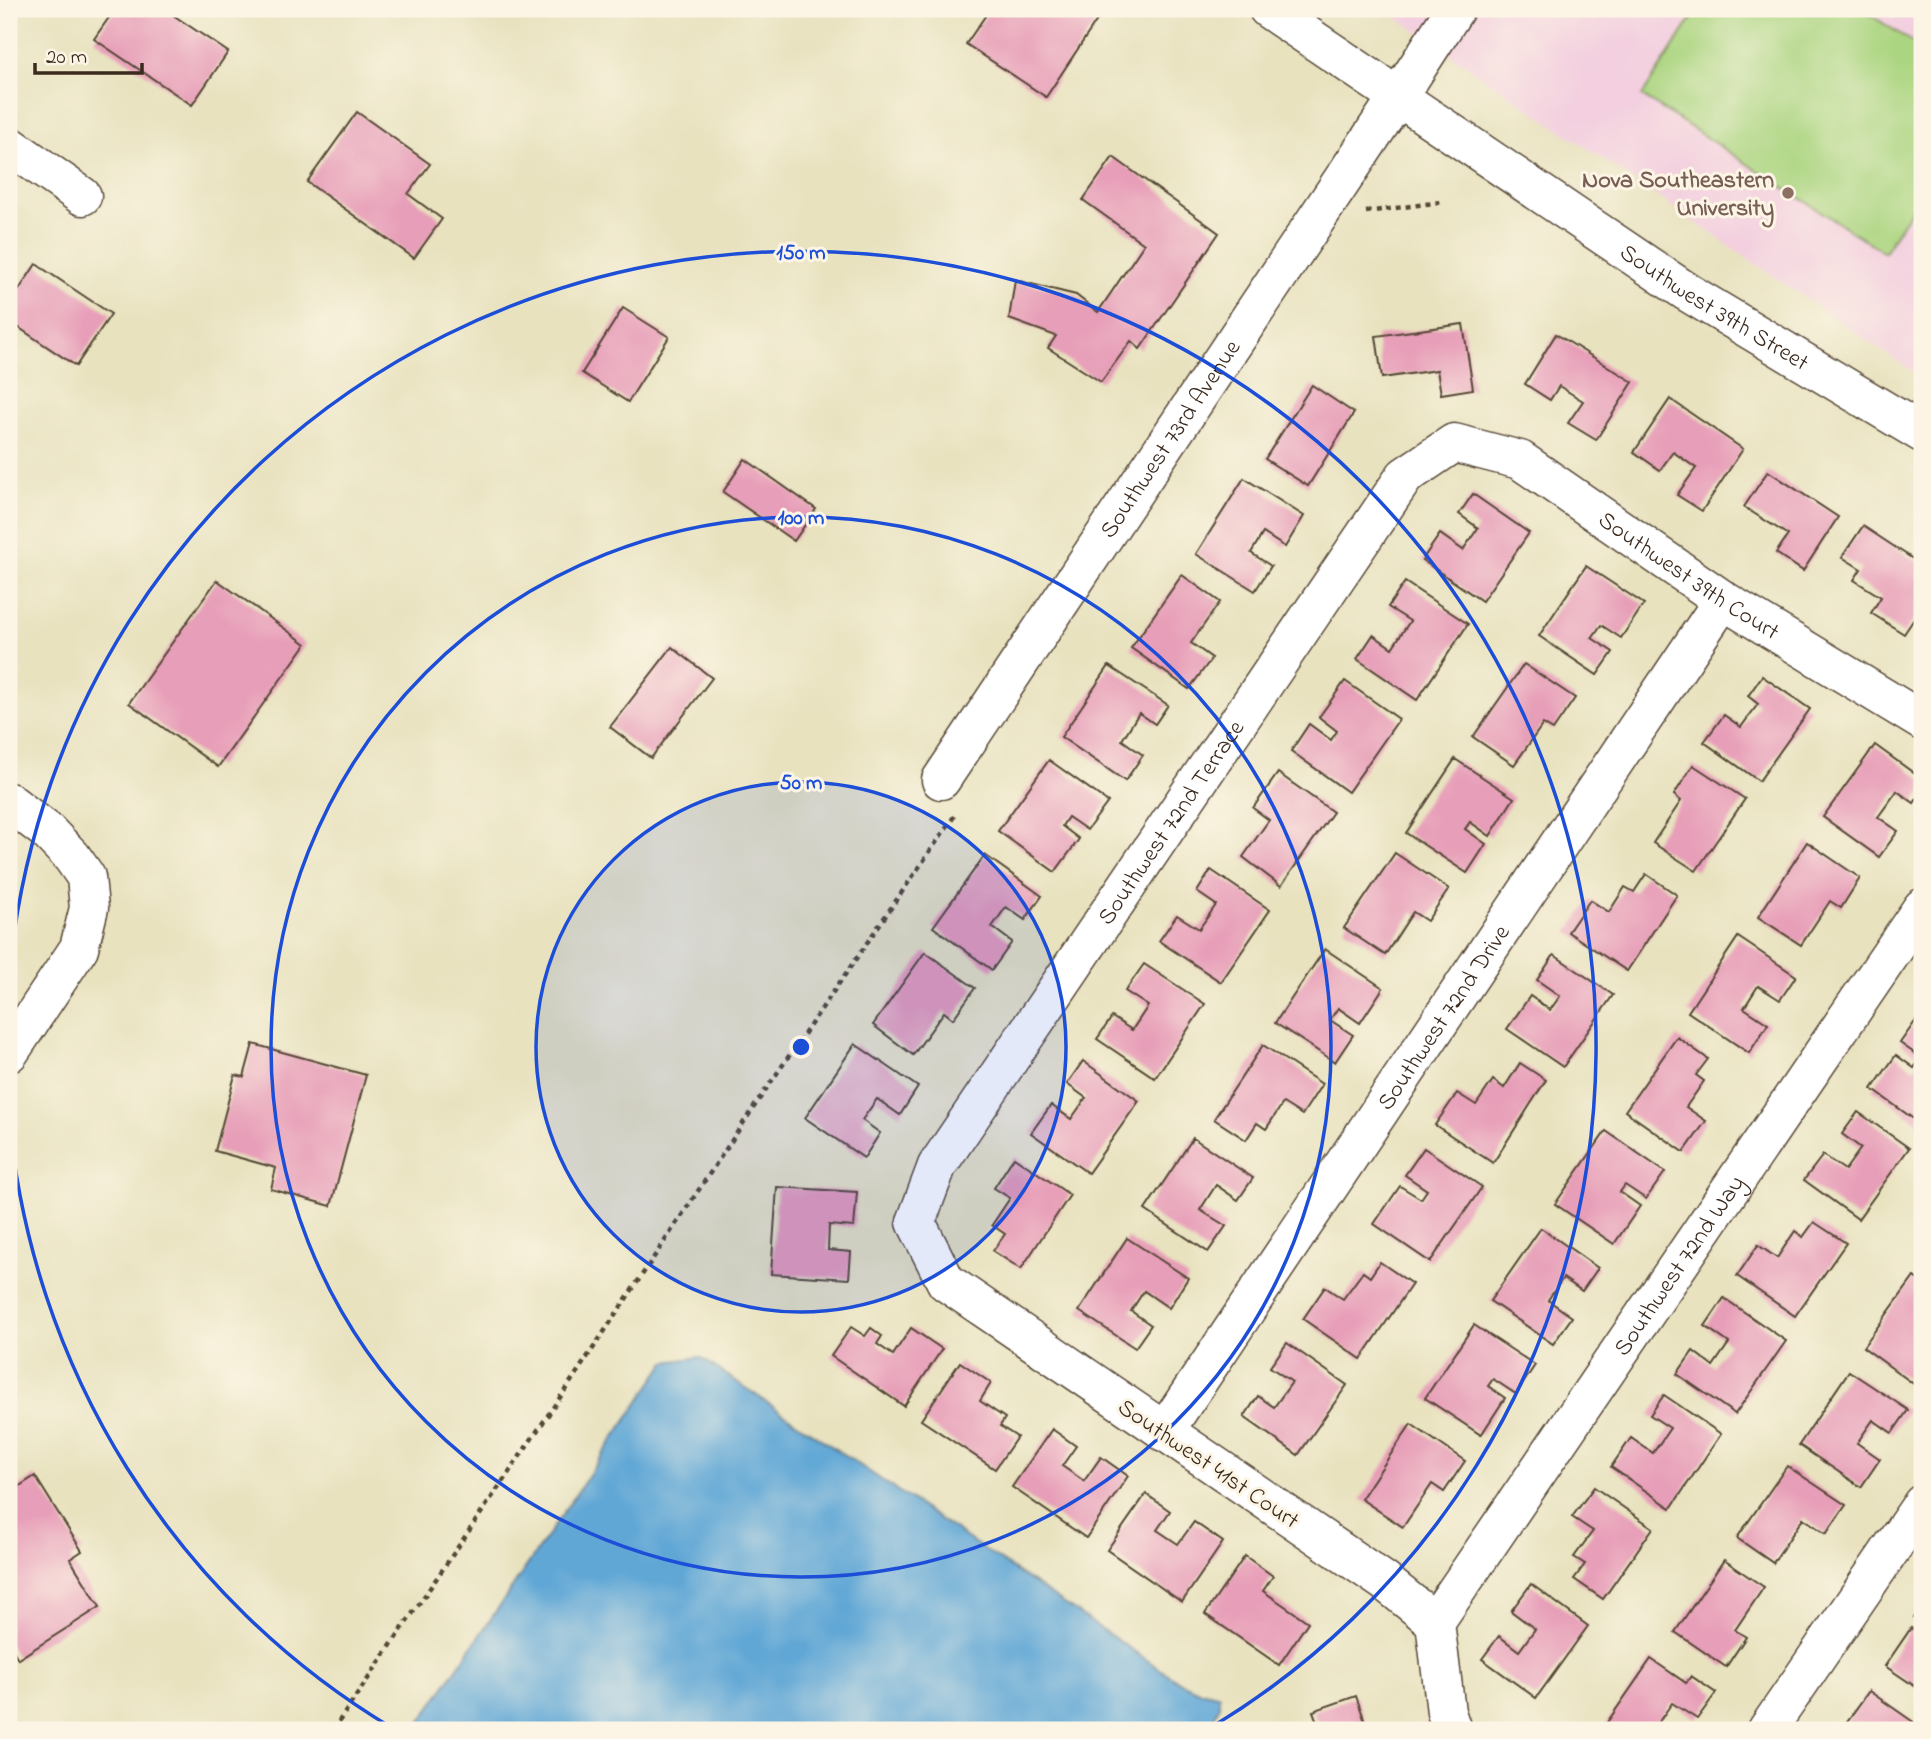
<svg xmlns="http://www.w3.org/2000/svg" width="1931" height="1739" viewBox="0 0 1931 1739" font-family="'Indie Flower',sans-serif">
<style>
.built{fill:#f3cfdf}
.green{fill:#acd581;stroke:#748050;stroke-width:2}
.water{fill:#60a7d6;stroke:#4e687a;stroke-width:2}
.building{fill:#e79eb8}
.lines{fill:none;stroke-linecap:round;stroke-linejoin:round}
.minor-casing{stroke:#554636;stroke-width:41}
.path{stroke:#554636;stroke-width:4.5;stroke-dasharray:5 5;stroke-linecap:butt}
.minor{stroke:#fff;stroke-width:38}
.ring{fill:none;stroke:#1d4ed8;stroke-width:3.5}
.education-dot{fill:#8d6e63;stroke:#fcf5e5;stroke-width:2.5}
.labels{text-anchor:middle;stroke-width:6;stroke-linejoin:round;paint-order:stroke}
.education-label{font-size:24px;font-weight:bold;fill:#785e54;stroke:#fcf5e5;text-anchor:end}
.street-label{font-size:24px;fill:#3b2a1e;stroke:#fcf5e5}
.centre{fill:#1d4ed8;stroke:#fcf5e5;stroke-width:3.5}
.ring-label{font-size:21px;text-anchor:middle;font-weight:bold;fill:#1d4ed8;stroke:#fcf5e5;stroke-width:6;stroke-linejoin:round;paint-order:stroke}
</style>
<rect width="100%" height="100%" fill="#fcf5e5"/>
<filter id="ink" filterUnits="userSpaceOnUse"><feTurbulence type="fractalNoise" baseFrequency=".0143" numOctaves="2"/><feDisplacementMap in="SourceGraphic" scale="14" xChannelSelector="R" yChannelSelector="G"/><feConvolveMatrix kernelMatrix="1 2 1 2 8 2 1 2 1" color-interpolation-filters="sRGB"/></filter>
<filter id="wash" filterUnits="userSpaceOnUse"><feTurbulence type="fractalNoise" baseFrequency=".00686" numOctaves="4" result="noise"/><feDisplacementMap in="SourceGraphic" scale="28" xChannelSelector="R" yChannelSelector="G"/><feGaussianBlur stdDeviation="1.57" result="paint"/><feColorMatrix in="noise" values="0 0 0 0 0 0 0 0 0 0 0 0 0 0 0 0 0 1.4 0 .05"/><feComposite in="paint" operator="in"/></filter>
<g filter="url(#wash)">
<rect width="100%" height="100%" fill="#e8e2bf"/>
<polygon class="built" points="1384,9 1922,9 1922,378"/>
<polygon class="green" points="1698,9 1861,9 1922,48 1922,193 1884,252 1642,96"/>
<polygon class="water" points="700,1357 1181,1683 1200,1691 1219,1695 1219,1706 1213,1721 1194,1730 415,1730 666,1362"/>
<g id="blocks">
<g class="building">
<polygon points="115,9 164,9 228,52 192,105 94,39"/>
<polygon points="990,9 1094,9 1101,14 1046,97 966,44"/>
<polygon points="357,112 430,164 408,194 442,219 414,258 307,182"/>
<polygon points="1113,157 1219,233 1140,349 1131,341 1101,382 1048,348 1056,336 1009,319 1015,280 1076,295 1098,312 1144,244 1083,200"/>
<polygon points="36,264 111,314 76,366 9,321 9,305"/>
<polygon points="623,308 669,337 628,402 582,373"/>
<polygon points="1463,324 1473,389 1441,394 1437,370 1382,378 1376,336"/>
<polygon points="1556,334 1633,382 1596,440 1568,423 1583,401 1559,386 1550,400 1525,384"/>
<polygon points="1312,385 1354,413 1308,486 1265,459"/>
<polygon points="1670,399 1743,449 1702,511 1677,495 1696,468 1673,452 1660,470 1634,452"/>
<polygon points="745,459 816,509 794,541 723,492"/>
<polygon points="1768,471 1838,517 1803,571 1776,553 1788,535 1744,507"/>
<polygon points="1244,478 1304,516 1285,547 1263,533 1251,553 1271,566 1255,591 1196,554"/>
<polygon points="1473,494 1529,533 1482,601 1422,560 1440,534 1463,550 1478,528 1459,514"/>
<polygon points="1863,526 1922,565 1922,607 1904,634 1871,613 1881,597 1854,580 1861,569 1842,557"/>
<polygon points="1586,566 1644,604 1621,638 1601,625 1592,638 1613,652 1597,675 1539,636"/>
<polygon points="1182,575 1220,602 1191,643 1212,658 1189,689 1131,648"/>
<polygon points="217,580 306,644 218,767 129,703"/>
<polygon points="1405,582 1468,624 1417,700 1357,659 1373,635 1392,648 1410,621 1388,607"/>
<polygon points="672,647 712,678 651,758 610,727"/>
<polygon points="1524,664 1575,698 1553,730 1543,724 1514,765 1473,737"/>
<polygon points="1109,666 1168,705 1155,724 1139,713 1122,740 1143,755 1125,781 1061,737"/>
<polygon points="1762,676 1810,709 1759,781 1704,742 1724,715 1741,727 1758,704 1748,696"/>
<polygon points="1345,681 1399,719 1348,792 1291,751 1309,724 1331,740 1337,731 1319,717"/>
<polygon points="1875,745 1922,779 1922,792 1914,803 1897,791 1878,817 1898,831 1879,857 1823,817"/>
<polygon points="1455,759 1514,798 1490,836 1470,822 1465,829 1486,844 1467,873 1406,833"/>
<polygon points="1049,760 1108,802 1087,830 1068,817 1062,826 1079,839 1055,872 998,831"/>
<polygon points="1693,765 1745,799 1696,871 1653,843 1681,801 1674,795"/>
<polygon points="1278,773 1333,812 1281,886 1243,857 1269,820 1253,808"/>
<polygon points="1807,842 1860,878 1841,908 1830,901 1801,945 1758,917"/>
<polygon points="1395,853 1449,889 1427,921 1413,912 1385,955 1344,928"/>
<polygon points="985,855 1042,896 1025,920 1006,907 992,927 1012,942 992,970 933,927"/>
<polygon points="1211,870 1270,910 1221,982 1159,941 1177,915 1199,929 1216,905 1197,892"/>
<polygon points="1646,874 1677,895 1627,971 1568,932 1590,900 1609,912 1625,887 1634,892"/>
<polygon points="1738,937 1796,976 1780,1000 1758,986 1744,1008 1768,1024 1749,1053 1688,1012"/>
<polygon points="1325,949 1383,988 1360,1023 1338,1008 1330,1020 1353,1035 1335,1062 1275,1023"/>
<polygon points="925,952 975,988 953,1019 944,1012 913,1055 873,1025"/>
<polygon points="1554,955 1613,995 1563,1067 1507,1029 1530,996 1550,1010 1560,996 1537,980"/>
<polygon points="1144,964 1205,1004 1155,1078 1097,1039 1112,1017 1132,1030 1148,1006 1125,991"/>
<polygon points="1919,1016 1922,1018 1922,1125 1872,1089 1896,1055 1914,1068 1921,1058 1900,1043"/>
<polygon points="1677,1037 1708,1059 1696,1075 1704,1081 1686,1107 1706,1121 1684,1152 1625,1111"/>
<polygon points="253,1044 366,1075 331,1206 271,1189 276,1168 215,1151 235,1075 244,1077"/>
<polygon points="855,1044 918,1087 900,1115 877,1099 862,1120 880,1133 864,1158 805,1118"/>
<polygon points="1263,1045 1322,1084 1302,1115 1283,1103 1266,1129 1257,1123 1246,1140 1214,1119"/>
<polygon points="1083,1061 1139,1101 1088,1173 1031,1133 1051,1105 1071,1119 1086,1098 1067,1084"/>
<polygon points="1520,1063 1546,1080 1493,1163 1435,1125 1457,1093 1476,1105 1493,1080 1504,1088"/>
<polygon points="1858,1112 1909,1148 1858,1219 1804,1180 1823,1155 1845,1170 1861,1148 1842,1134"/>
<polygon points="1606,1131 1665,1172 1646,1199 1625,1185 1620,1192 1640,1206 1614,1244 1555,1204"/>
<polygon points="1193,1138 1253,1178 1238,1200 1216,1185 1200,1210 1226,1226 1208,1252 1145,1210"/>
<polygon points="1424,1148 1482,1187 1430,1262 1374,1224 1400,1186 1421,1199 1427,1190 1405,1175"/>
<polygon points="1014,1157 1070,1195 1021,1269 993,1251 1005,1234 992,1225 1010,1198 994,1188"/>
<polygon points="777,1187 857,1192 854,1227 829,1225 828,1250 851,1252 849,1279 771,1274"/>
<polygon points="1814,1222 1846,1243 1795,1316 1737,1276 1758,1245 1777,1258 1795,1231 1803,1237"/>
<polygon points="1541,1228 1598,1268 1582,1291 1563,1278 1548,1300 1572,1317 1553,1344 1490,1301"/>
<polygon points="1127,1238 1188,1278 1169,1308 1144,1291 1131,1311 1151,1325 1135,1348 1079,1311"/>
<polygon points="1380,1262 1412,1284 1361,1359 1303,1319 1325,1287 1343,1299 1363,1272 1370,1277"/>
<polygon points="1914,1277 1922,1283 1922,1340 1918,1346 1922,1349 1922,1390 1863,1347"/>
<polygon points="1724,1298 1786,1341 1735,1414 1677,1374 1693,1351 1713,1366 1729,1343 1705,1326"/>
<polygon points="1474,1325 1535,1365 1516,1394 1493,1379 1488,1386 1505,1398 1481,1435 1425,1398"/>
<polygon points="851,1327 865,1336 871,1328 882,1336 877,1344 893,1355 911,1328 942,1349 904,1406 831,1356"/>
<polygon points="1287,1343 1347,1385 1298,1455 1244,1417 1258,1396 1274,1407 1292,1382 1270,1367"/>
<polygon points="960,1362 991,1383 980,1401 1005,1418 1000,1426 1017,1437 995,1469 921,1420"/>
<polygon points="1849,1371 1908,1410 1892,1433 1873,1420 1857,1443 1880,1459 1861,1487 1799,1445"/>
<polygon points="1664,1395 1721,1434 1671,1508 1611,1467 1631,1438 1653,1453 1670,1428 1650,1415"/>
<polygon points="1411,1424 1465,1461 1444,1492 1432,1484 1403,1527 1361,1499"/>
<polygon points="1052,1429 1076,1446 1062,1466 1084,1481 1101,1457 1128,1476 1086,1538 1012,1487"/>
<polygon points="1787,1466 1846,1505 1826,1534 1803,1518 1773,1563 1737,1538"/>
<polygon points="35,1476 82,1551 70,1559 100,1607 18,1659 9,1643 9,1493"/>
<polygon points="1594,1487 1653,1528 1603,1599 1574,1579 1585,1564 1574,1557 1593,1531 1572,1517"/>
<polygon points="1146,1494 1170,1511 1157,1530 1178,1544 1194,1522 1223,1542 1182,1602 1107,1550"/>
<polygon points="1245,1556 1273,1576 1263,1591 1308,1622 1279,1665 1205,1614"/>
<polygon points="1724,1560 1764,1587 1735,1630 1746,1637 1726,1667 1675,1632"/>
<polygon points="1531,1584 1588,1626 1536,1698 1482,1659 1499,1636 1519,1651 1535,1629 1511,1611"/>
<polygon points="1922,1605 1922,1624 1914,1618"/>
<polygon points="1911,1628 1922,1636 1922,1691 1885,1666"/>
<polygon points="1651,1659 1686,1683 1691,1676 1716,1693 1697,1719 1672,1703 1653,1730 1616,1730 1606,1724"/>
<polygon points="1869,1691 1922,1728 1922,1730 1849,1730 1843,1727"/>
<polygon points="1356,1696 1368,1730 1320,1730 1313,1711"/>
</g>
</g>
</g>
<g filter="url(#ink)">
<use href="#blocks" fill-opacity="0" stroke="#554636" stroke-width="2"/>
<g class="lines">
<defs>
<g id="minor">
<path id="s1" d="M1268,9L1687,292L1922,433"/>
<polyline points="9,145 82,196"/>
<path id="s2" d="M941,780L1398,97L1455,9"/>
<polyline points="9,802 47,831 72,857 86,877 89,908 79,948 9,1053"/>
<path id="s3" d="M1164,1432L1723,600"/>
<path id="s4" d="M1435,1622L1922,908"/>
<path id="s5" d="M1452,1730L1446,1712L1435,1622L1384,1581L946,1282L916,1222L937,1166L1405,476L1454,443L1520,460L1723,600L1922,721"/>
<polyline points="1767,1730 1922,1504"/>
</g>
</defs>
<use href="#minor" class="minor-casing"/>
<g class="path">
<polyline points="1366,212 1441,202"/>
<polyline points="333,1730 576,1374 758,1101 955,815"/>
</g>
<use href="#minor" class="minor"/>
</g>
</g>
<circle cx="801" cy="1047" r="265" fill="#1d4ed8" fill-opacity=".12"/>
<g class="ring">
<circle cx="801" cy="1047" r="265"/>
<circle cx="801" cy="1047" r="530"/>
<path d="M392 1728A795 795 0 0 1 9 1116M9 978A795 795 0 1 1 1210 1728"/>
</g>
<circle class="education-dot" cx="1788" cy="193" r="7"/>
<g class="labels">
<g class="education-label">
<text x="1774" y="187">Nova Southeastern<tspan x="1774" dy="28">University</tspan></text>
</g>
<g class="street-label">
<text dy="8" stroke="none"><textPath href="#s1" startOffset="537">Southwest 39th Street</textPath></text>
<text dy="8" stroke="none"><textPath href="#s2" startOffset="411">Southwest 73rd Avenue</textPath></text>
<text dy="8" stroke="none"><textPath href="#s5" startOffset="1998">Southwest 39th Court</textPath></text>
<text dy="8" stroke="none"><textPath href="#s5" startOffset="1248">Southwest 72nd Terrace</textPath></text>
<text dy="8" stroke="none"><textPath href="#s3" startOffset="500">Southwest 72nd Drive</textPath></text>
<text dy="8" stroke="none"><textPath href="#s4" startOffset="432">Southwest 72nd Way</textPath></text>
<text transform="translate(1209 1463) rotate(34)" y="8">Southwest 41st Court</text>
</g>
</g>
<circle cx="801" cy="1047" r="10" class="centre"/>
<g class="ring-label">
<text x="801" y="259">150 m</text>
<text x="801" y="524">100 m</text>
<text x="801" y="789">50 m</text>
</g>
<rect width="1931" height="1739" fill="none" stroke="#fcf5e5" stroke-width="35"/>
<path d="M35 63v10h107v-10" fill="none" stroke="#3b2a1e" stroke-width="3.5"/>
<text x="46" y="63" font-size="21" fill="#3b2a1e" stroke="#fcf5e5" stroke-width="5" paint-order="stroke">20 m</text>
</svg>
